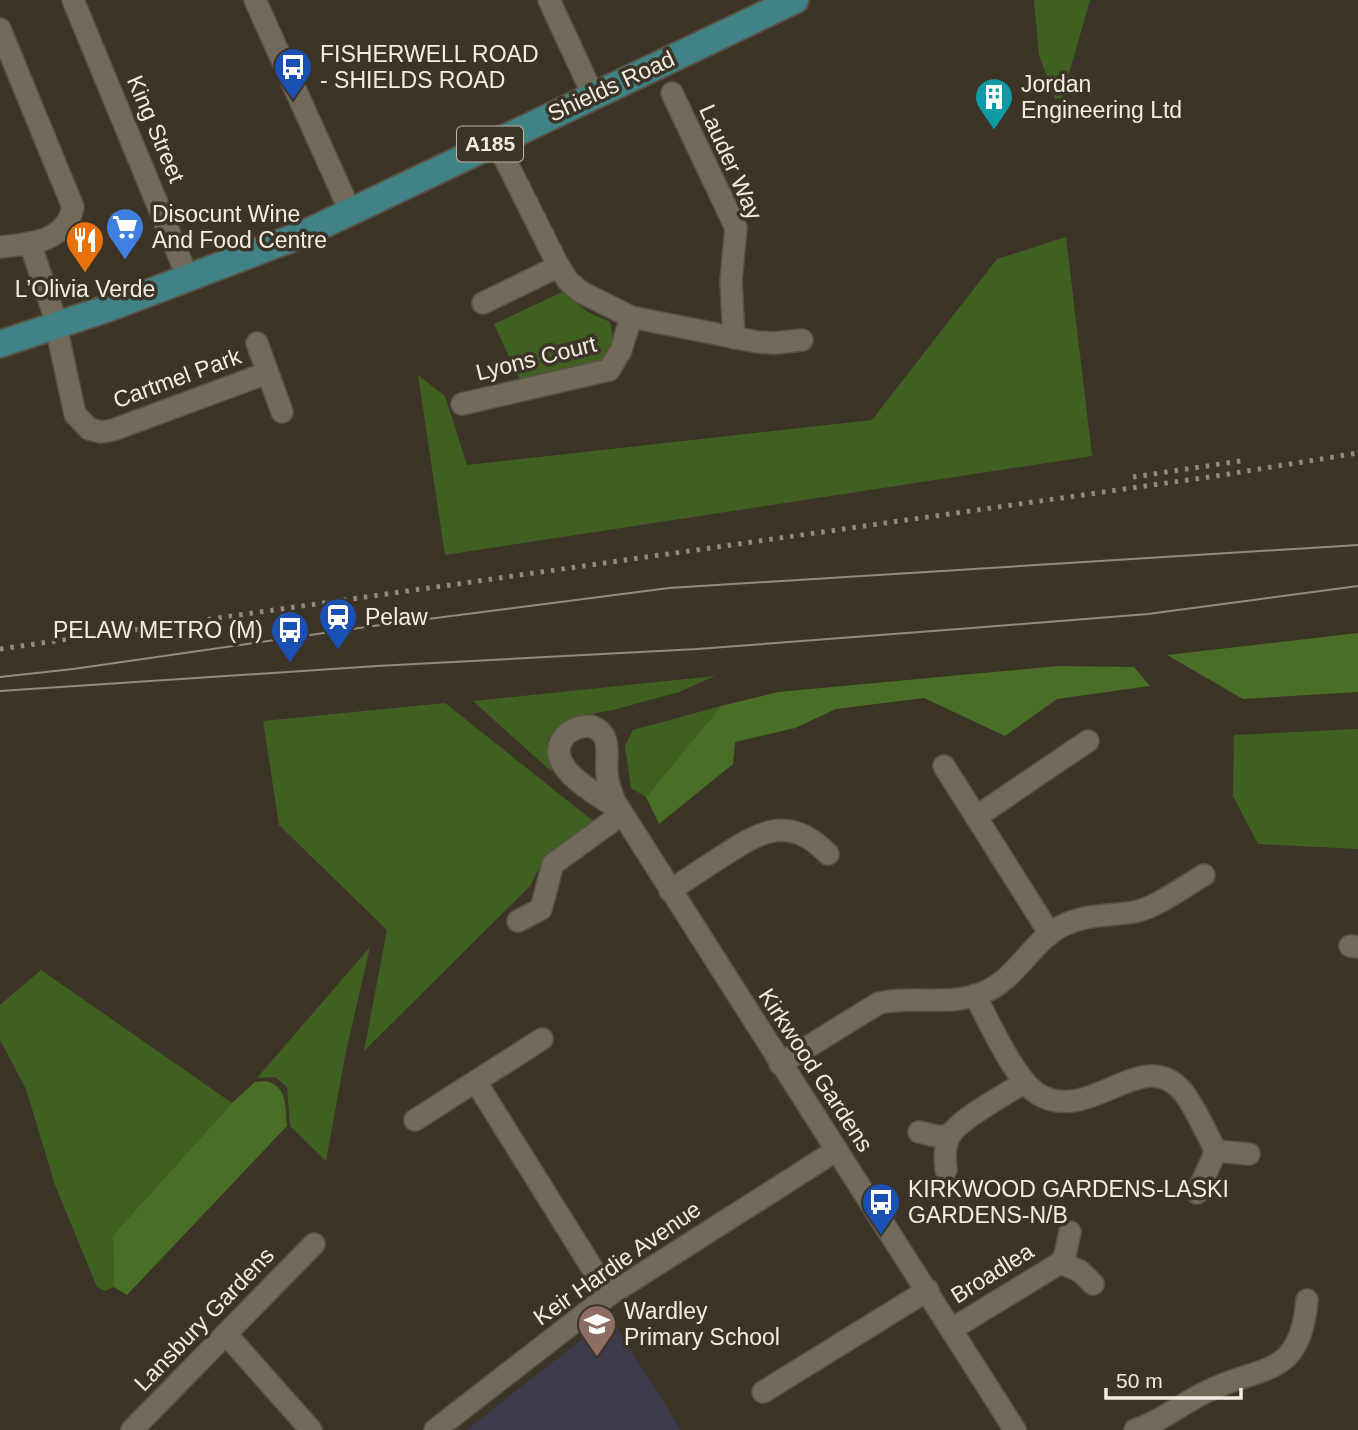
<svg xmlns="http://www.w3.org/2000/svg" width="1358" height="1430" viewBox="0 0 1358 1430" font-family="Arial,sans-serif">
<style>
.education{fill:#3e3b4d}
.green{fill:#406022}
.forest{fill:#496e25}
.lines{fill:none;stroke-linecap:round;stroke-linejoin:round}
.minor-casing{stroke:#595346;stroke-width:24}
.major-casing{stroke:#595346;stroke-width:30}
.minor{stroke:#726a5b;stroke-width:21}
.major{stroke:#408285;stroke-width:26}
.tram{stroke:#908b7f;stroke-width:2}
.rail{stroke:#908b7f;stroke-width:5;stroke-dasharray:3.5 7;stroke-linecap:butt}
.labels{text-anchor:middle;stroke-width:7;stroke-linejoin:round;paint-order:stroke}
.shield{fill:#3c3527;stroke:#bbb6ab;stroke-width:2}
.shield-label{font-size:21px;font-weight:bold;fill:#f1ede4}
.poi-label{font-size:23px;fill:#f1ede4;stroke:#3c3527;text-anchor:start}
.street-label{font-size:23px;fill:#f1ede4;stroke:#3c3527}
</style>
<rect width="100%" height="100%" fill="#3c3527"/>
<polygon class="education" points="610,1317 681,1430 466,1430"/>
<g class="green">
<polygon points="1034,0 1090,0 1062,98 1055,99 1039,55"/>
<polygon points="1066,237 1092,456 445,555 418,375 445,396 467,465 872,420 997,259"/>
<path d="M562,292L588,312L610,322C614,338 613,348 604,362L520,380L494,324Z"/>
<polygon points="715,676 679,692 613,710 573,717 548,739 552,772 473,701"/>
<path d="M445,703L593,821C569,839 542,854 531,885L364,1051L387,930L279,825L263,721Z"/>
<polygon points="721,706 646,797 631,788 625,746 633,730"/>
<polygon points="1358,729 1358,849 1258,844 1233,796 1234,735"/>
<polygon points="370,947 345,1056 326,1161 290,1126 287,1087 275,1077 257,1078"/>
<polygon points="41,970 232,1103 113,1235 114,1287 105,1291 97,1287 55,1185 26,1089 0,1040 0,1005"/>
</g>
<g class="forest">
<polygon points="1358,633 1358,692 1243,699 1167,655"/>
<polygon points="1058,666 1134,667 1150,686 1057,699 1005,736 924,698 836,709 795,728 735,742 733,764 659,824 646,797 721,706 778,692"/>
<path d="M266,1081C288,1087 285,1106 287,1126L127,1295L114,1287L113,1235L232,1103L255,1082Z"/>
</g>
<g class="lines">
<defs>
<g id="minor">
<polyline points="73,0 188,278"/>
<polyline points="255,0 351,213"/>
<polyline points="549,0 593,95"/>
<path d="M0,29L73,207C66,242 30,244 0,247"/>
<polyline points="672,93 736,228 731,281 734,338"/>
<polyline points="496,141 557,263 568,281 581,292 631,317 757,342 775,343 802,340"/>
<polyline points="30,243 53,312 75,414 89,429 101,432 113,430 267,373"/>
<polyline points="483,303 559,266"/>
<polyline points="257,343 282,412"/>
<polyline points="462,404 609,370 621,350 631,317"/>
<polyline points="944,766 1050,934"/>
<path d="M619,809C600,796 545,768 562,740C568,730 580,726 591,726C614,735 605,755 607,774C608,784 611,793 615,802L1015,1430"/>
<polyline points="976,817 1088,741"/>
<path d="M670,891C687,879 704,868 721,857C761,831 789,814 828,854"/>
<polyline points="518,921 541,909 553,864 622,814"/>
<polyline points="1350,946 1358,947"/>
<path d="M975,995C988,1020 1015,1080 1038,1094C1089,1126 1142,1044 1182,1091C1194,1104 1207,1135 1216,1151"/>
<path d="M780,1064L879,1003C916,995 954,1008 989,990C1020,974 1035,937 1066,924C1088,914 1110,916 1134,912C1158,907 1183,887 1204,875"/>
<polyline points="476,1082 609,1295"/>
<polyline points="415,1120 542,1039"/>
<polyline points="919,1132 940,1137 950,1134"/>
<polyline points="1216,1151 1249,1154"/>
<path d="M946,1170C945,1159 944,1148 949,1137C957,1120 1008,1093 1025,1082"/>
<polyline points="1197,1193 1216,1151"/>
<polyline points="1070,1232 1065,1255 1060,1263 1080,1271 1093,1284"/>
<polyline points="952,1329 1060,1263"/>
<polyline points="226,1334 311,1430"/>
<polyline points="763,1392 928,1290"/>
<polyline points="132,1430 314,1244"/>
<polyline points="435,1430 609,1295 837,1150"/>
<path d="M1135,1430C1162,1421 1181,1404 1206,1392C1261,1364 1300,1380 1307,1300"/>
</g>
<polyline id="major" points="0,344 106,309 306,233 795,0"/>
</defs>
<use href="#minor" class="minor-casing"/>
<use href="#major" class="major-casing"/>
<use href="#minor" class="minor"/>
<use href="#major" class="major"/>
<g class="tram">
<polyline points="0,677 73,669 373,626 669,588 1358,545"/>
<polyline points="0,691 377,666 697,649 972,628 1148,614 1358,586"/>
</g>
<g class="rail">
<polyline points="1133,477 1247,460"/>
<polyline points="0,649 1216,476 1358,453"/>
</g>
</g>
<defs>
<symbol id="bus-pin" viewBox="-11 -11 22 30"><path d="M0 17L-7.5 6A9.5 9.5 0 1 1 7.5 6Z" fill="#1a4fb4" stroke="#3c3527"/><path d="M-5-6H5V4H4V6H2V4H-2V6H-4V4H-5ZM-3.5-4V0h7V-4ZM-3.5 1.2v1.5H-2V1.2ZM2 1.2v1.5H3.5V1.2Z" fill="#fff"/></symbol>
<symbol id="building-pin" viewBox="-11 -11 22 30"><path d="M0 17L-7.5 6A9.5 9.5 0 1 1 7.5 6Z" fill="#0f9aa8" stroke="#3c3527"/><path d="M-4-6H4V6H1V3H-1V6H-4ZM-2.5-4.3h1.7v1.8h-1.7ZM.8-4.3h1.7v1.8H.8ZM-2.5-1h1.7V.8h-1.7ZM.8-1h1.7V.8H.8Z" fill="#fff"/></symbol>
<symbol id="supermarket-pin" viewBox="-11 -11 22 30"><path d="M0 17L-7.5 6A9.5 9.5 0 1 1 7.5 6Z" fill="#3f7fe0" stroke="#3c3527"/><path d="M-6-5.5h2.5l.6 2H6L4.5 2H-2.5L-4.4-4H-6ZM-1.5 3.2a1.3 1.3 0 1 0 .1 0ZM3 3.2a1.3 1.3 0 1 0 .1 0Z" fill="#fff"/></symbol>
<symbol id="restaurant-pin" viewBox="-11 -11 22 30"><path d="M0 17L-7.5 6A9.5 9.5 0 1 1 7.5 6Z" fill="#e8710a" stroke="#3c3527"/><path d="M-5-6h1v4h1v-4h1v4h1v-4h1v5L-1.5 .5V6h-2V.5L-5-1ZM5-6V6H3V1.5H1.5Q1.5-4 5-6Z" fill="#fff"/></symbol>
<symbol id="station-pin" viewBox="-11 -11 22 30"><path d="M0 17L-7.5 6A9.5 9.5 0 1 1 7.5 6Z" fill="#1a4fb4" stroke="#3c3527"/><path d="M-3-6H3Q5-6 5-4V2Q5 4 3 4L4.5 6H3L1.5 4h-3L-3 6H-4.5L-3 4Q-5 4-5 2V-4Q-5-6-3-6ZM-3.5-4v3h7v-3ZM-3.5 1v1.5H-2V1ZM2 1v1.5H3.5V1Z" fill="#fff"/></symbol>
<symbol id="school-pin" viewBox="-11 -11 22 30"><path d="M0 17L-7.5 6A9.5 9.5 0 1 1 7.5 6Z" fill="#8d6e63" stroke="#3c3527"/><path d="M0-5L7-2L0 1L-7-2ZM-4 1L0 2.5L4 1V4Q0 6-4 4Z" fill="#fff"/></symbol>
</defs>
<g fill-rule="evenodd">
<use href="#bus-pin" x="271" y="45" width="44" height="60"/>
<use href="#building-pin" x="972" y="75" width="44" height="60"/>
<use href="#supermarket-pin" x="103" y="205" width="44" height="60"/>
<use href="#restaurant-pin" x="63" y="218" width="44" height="60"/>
<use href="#station-pin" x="316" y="595" width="44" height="60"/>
<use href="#bus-pin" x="268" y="608" width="44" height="60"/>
<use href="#bus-pin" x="859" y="1180" width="44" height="60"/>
<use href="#school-pin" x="575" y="1302" width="44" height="60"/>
</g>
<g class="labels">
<rect class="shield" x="457" y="126.5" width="66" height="35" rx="5"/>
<g class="shield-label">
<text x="490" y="151">A185</text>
</g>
<g class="poi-label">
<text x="320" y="62">FISHERWELL ROAD<tspan x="320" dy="26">- SHIELDS ROAD</tspan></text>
<text x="1021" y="92">Jordan<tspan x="1021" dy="26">Engineering Ltd</tspan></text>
<text x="152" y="222">Disocunt Wine<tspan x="152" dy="26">And Food Centre</tspan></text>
<text x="85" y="297" text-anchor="middle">L’Olivia Verde</text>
<text x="365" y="625">Pelaw</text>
<text x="263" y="638" text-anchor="end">PELAW METRO (M)</text>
<text x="908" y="1197">KIRKWOOD GARDENS-LASKI<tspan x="908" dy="26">GARDENS-N/B</tspan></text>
<text x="624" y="1319">Wardley<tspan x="624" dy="26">Primary School</tspan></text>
</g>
<g class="street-label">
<text transform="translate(611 86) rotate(-25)" y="8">Shields Road</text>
<text transform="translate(156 129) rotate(67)" y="8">King Street</text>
<text transform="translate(731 162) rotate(66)" y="8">Lauder Way</text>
<text transform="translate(536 358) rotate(-14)" y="8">Lyons Court</text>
<text transform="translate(177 378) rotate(-20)" y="8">Cartmel Park</text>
<text transform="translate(816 1070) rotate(57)" y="8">Kirkwood Gardens</text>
<text transform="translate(617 1263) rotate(-35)" y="8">Keir Hardie Avenue</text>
<text transform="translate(992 1273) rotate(-32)" y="8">Broadlea</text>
<text transform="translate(204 1319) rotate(-46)" y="8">Lansbury Gardens</text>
</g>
</g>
<path d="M1106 1388v10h135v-10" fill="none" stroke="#f1ede4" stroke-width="3.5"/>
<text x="1116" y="1388" font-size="21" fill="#f1ede4" stroke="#3c3527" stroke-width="5" paint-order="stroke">50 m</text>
</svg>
